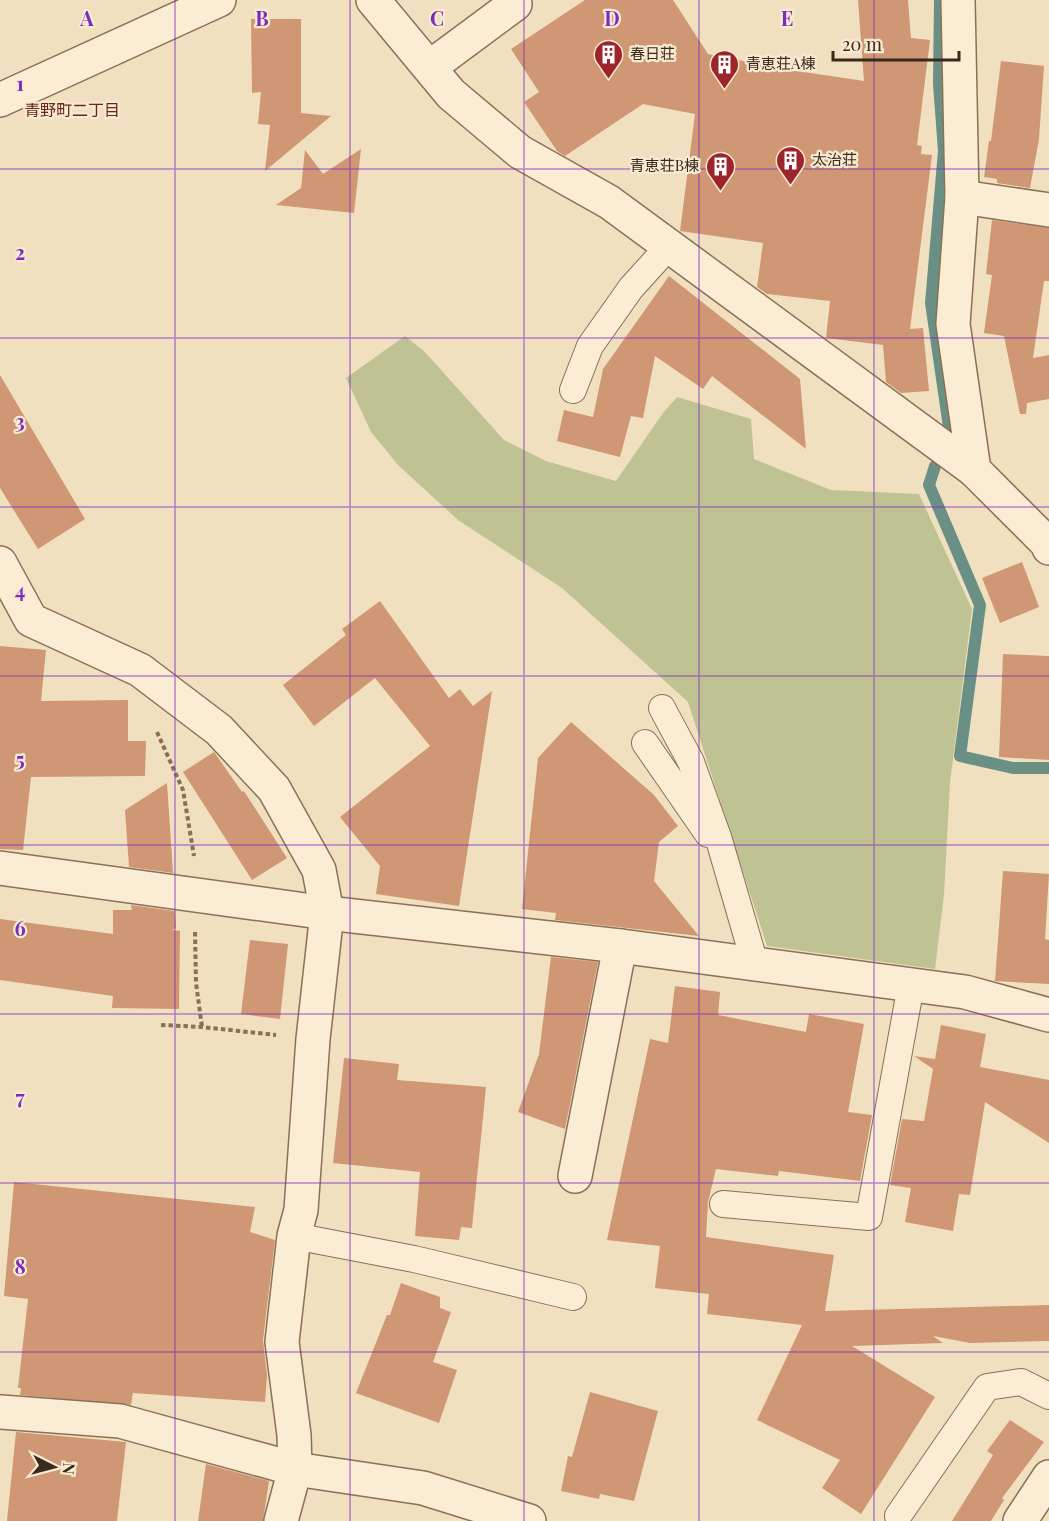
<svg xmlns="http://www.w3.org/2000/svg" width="1049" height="1521" viewBox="0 0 1049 1521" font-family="'Playfair Display','Noto Sans JP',serif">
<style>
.cemetery{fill:#bfc393}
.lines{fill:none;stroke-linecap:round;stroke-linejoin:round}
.stream{stroke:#6a9085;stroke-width:12}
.building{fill:#d09774}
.lane-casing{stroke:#8a7057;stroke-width:28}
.street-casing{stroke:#8a7057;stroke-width:36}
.path{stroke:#8a7057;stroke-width:4;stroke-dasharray:4.5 3;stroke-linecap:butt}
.lane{stroke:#faedd4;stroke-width:26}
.street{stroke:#faedd4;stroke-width:33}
.grid{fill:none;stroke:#7b2cbf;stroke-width:1.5;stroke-opacity:0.55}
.labels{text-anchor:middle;stroke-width:4.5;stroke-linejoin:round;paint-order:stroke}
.poi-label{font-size:15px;fill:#39291c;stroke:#f7ead0;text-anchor:start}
.neighbourhood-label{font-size:16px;fill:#68271a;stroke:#f7ead0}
.grid-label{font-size:20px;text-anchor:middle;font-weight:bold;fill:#7b2cbf;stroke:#f7ead0;stroke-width:4.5;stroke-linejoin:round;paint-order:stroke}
</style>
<rect width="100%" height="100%" fill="#f0e0c0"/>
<polygon class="cemetery" points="405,336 424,351 504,440 546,461 616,481 663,413 677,397 751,419 754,459 831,490 919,494 972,609 950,783 944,895 935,969 767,946 688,702 562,588 458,520 398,465 371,432 346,378"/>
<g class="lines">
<g class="stream">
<polyline points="940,0 939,84 944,151 931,303 949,427"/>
<polyline points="935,466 929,485 980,605 960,756 1013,768 1049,768"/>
</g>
</g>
<g class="building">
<polygon points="585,0 673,0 708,54 777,68 864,81 858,0 908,0 911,38 930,40 917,145 922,146 921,154 932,155 910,329 923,328 929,391 901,393 886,382 883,345 826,338 830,301 767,294 757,287 763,243 680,231 695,114 643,104 565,156 557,151 524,102 539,92 511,49"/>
<polygon points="251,19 301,19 301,113 331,116 265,171 270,125 258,124 261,92 252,93"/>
<polygon points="1001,61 1044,66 1039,139 1030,188 997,183 997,179 984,177 989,141 991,141"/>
<polygon points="361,149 354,213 276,205 301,188 305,150 323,174"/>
<polygon points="992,220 1049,228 1049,281 1044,281 1033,358 1049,355 1049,399 1027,403 1026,414 1020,414 1004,336 984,333 992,275 986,274"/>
<polygon points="669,276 800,379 806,449 712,376 703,389 655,356 643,418 631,416 620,457 557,441 564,410 593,417 603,369"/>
<polygon points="0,375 85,519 38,549 0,488"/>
<polygon points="1022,562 1039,607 1000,623 982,578"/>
<polygon points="380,601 449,698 460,689 473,706 492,691 459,906 376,894 380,866 340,817 430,746 375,678 314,726 283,685 346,635 342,629"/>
<polygon points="0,646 46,650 41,701 128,700 128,741 146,741 145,776 31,777 23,850 0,849"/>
<polygon points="1003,654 1049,656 1049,760 999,757"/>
<polygon points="571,722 654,795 678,826 659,842 654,881 699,936 555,920 556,913 522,909 538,758"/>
<polygon points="214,752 242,792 244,791 287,858 252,880 183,772"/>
<polygon points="167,783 173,873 129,867 125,810"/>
<polygon points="1003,871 1049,874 1045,939 1049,940 1049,984 995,981"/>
<polygon points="131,905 175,911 176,928 172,930 180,931 179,1009 112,1008 113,996 0,980 0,919 113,934 113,910 132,910"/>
<polygon points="250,940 288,944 280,1019 241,1014"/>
<polygon points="551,957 598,962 565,1129 518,1112 539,1054"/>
<polygon points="675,986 720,992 718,1015 806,1032 809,1014 864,1024 848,1112 872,1115 860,1181 779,1171 778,1176 716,1169 708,1202 706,1237 834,1255 825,1311 1049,1305 1049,1341 970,1343 933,1336 943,1343 852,1346 935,1397 861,1514 822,1488 840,1460 757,1420 802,1325 707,1314 709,1294 655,1288 660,1246 607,1240 650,1039 668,1043"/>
<polygon points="941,1025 986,1034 980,1067 1049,1080 1049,1143 985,1102 970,1195 959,1194 953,1231 905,1222 911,1188 890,1185 902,1119 924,1121 933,1069 914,1056 935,1059"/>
<polygon points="344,1058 399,1064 397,1080 486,1087 472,1228 461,1227 459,1240 415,1236 420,1172 333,1163"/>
<polygon points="14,1182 255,1207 250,1232 275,1240 263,1340 267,1375 265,1402 133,1393 131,1405 20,1395 21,1388 18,1388 28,1299 4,1296"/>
<polygon points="401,1283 440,1297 440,1308 451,1312 433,1362 457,1370 439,1423 356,1393 387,1315 390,1315"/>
<polygon points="590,1392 658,1411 634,1501 600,1494 599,1499 561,1491 568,1456 572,1457"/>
<polygon points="1010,1420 1044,1442 1002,1498 1004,1500 991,1521 952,1521 993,1455 987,1451"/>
<polygon points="16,1432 126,1442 117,1521 7,1521"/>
<polygon points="206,1464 269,1481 263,1521 198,1521"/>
</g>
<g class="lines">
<defs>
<g id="lane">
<polyline points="573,390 590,346 631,288 669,246"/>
<polyline points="662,708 691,762 719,840 755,964"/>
<polyline points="645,743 708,834"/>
<polyline points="723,1204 869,1217 911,985"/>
<polyline points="294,1236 414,1259 573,1297"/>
<polyline points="898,1516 987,1387 1021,1382 1049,1396"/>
</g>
<g id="street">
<polyline points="373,0 451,94 520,152 609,202 974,470 1047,543 1049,548"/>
<polyline points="958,0 962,197 953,324 974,470"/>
<polyline points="430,67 515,4 512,0"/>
<polyline points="0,100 219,0"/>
<polyline points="962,197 1049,210"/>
<polyline points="0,563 31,620 140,670 219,730 274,789 319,870 327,913 313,1039 301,1210 294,1236 282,1342 294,1435 295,1469 281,1521"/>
<polyline points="0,868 327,913 620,946 965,992 1049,1015"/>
<polyline points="575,1176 620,946"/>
<polyline points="1,1412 120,1421 295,1469 423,1488 529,1521"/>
<polyline points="1020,1521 1049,1477"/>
</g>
</defs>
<use href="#lane" class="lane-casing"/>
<use href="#street" class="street-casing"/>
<g class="path">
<polyline points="157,732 183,790 194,856"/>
<polyline points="195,932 196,983 202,1027"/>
<polyline points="161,1025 202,1027 276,1035"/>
</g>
<use href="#lane" class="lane"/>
<use href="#street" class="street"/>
</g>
<path class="grid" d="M175,0V1521M350,0V1521M524,0V1521M699,0V1521M874,0V1521M0,169H1049M0,338H1049M0,507H1049M0,676H1049M0,845H1049M0,1014H1049M0,1183H1049M0,1352H1049"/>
<defs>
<symbol id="building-pin" viewBox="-11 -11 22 30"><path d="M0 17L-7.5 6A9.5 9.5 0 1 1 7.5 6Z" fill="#9c242a" stroke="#f7ead0"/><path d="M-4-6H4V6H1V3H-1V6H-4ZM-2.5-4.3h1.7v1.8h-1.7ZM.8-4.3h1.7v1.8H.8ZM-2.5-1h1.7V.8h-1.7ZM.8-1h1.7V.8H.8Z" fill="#fff"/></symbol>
</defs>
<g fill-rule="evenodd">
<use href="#building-pin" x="592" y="38" width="33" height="45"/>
<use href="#building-pin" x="708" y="48" width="33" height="45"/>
<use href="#building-pin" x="774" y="144" width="33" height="45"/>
<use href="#building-pin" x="704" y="150" width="33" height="45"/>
</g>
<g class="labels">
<g class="poi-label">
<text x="630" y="59">春日荘</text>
<text x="746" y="69">青恵荘A棟</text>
<text x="812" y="165">太治荘</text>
<text x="699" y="171" text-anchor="end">青恵荘B棟</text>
</g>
<g class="neighbourhood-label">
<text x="72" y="116">青野町二丁目</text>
</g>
</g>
<g class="grid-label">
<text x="87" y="26">A</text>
<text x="262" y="26">B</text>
<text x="437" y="26">C</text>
<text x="612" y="26">D</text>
<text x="787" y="26">E</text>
<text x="20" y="91">1</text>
<text x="20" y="260">2</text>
<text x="20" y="429">3</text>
<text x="20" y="598">4</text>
<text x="20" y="767">5</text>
<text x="20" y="936">6</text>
<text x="20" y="1105">7</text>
<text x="20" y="1274">8</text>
</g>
<g transform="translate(54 1467) rotate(96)" stroke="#f7ead0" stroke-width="4.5" paint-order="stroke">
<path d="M0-4.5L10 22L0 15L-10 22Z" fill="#39291c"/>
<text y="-9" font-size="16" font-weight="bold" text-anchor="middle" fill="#39291c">N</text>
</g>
<path d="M833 51v9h126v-9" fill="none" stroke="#39291c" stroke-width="3"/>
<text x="842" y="51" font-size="18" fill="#39291c" stroke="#f7ead0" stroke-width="4.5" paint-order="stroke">20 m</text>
</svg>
